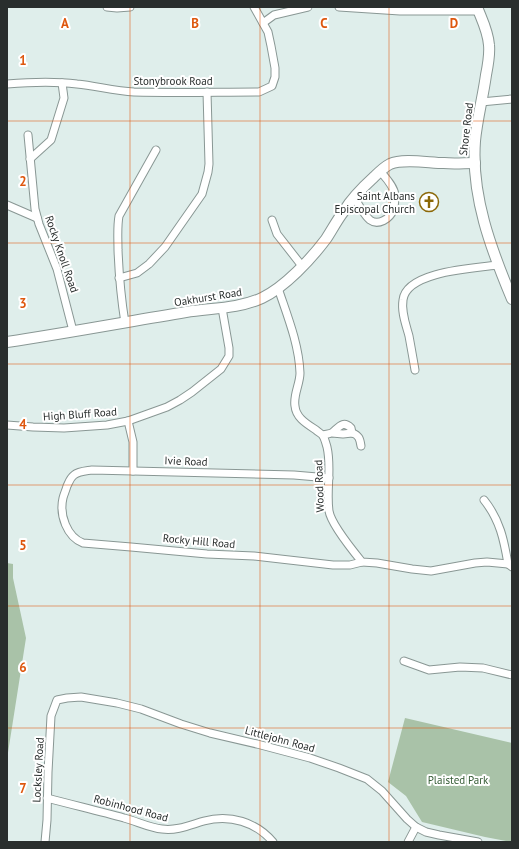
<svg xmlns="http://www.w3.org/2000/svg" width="519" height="849" viewBox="0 0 519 849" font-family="'PT Sans',sans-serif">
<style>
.green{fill:#a9c2a8}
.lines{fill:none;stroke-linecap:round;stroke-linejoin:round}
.street-casing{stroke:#899794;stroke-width:9}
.secondary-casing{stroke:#899794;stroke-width:12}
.street{stroke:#fff;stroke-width:7}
.secondary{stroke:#fff;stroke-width:10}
.grid{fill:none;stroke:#de570e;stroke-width:1;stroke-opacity:0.55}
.labels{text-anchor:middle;stroke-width:4;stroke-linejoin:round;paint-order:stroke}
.street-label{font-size:11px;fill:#292e2d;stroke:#fff}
.poi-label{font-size:11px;fill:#292e2d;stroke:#fff;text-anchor:end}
.park-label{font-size:11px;fill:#345b34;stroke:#fff}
.grid-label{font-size:13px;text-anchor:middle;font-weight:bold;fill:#de570e;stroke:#fff;stroke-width:4;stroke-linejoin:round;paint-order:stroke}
</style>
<rect width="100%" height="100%" fill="#dfeeeb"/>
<g class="green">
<polygon points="7,563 13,564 13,578 26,638 7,759"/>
<polygon points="405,718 512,743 512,842 485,837 422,822 406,796 388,782"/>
</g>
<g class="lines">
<defs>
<g id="street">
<polyline points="107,7 117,8 130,7"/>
<polyline points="339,7 400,11 479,11"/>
<polyline points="263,23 274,15 308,7"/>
<path d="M7,84C30,82 54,81 77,84C96,86 115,91 134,92C176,93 218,92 259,92L272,86L275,77V68L271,46L268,32L254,7"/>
<polyline points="481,102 512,99"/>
<polyline points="28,135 35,209 39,224 57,269 73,331"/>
<polyline points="30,159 51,140 64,98 62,83"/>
<path d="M354,197C358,204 365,216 370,220C378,226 390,219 393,210C394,207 395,198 395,195C394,186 385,177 380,171"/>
<polyline points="7,205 37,218"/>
<polyline points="272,220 277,234 302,266"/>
<polyline points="119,278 137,273 149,264 165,247 202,194 208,172 209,164 207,92"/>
<path d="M278,288C287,315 299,344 300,373C300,384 293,395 295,406C296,418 307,424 316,430C318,432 322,434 323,436C325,439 326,444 327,447C332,468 326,490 329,511C331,524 353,551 362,562L377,563L412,569L431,571L475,563L487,562L508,564L512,567"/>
<path d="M125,323C121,298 119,275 118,250C118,239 117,227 119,216L156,150"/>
<path d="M415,370C413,358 411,347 409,336C406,325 401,312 403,300C406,271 476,268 498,265"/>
<polyline points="128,421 133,442 133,471"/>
<polyline points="7,425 33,427 64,428 107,425 128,421 167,407 180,400 192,392 221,369 229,356 229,348 222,308"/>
<path d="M352,433C359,435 360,439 361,446"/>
<path d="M323,435C326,434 331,434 333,432C339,427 343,420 351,428L352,433L343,434L332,433"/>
<path d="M329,478L294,475L92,470C86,471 79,471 74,475C70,478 69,482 67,486C66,490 64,494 63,498C59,515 67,537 83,543L131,547L207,554L254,556L333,565H350L362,562"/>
<path d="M484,500C500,520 504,540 508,564"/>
<polyline points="404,661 429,670 460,667 483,668 512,675"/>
<path d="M47,798C73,805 99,811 124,818C136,821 150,828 162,829C177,831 190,825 204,821C230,814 256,822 273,842"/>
<polyline points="45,842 47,820 48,772 51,716 57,700 67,698 81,697 117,703 141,709 181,724 210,733 257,744 310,758 339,768 367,779 382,791 407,819 416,827 426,832 439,835 478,842"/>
<polyline points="408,842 416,827"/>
</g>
<g id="secondary">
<path d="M477,7C482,20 488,31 489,45C490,55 488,65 486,75C483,97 477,119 475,141C471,196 491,249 512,299"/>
<path d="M7,342C67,333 126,322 186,312C211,308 238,309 262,298C285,287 311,259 326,239C332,230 337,220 344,211C352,198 363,187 374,177C379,172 384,167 390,164C403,158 430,163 444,163C454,164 464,163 475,163"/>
</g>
</defs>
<use href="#street" class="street-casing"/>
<use href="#secondary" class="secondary-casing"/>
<use href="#street" class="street"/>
<use href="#secondary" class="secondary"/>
</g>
<path class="grid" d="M130,7V842M260,7V842M389,7V842M7,121H512M7,243H512M7,364H512M7,485H512M7,606H512M7,728H512"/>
<defs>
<symbol id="church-ring" viewBox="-11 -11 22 22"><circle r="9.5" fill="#fff" stroke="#8b6808" stroke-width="1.5"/><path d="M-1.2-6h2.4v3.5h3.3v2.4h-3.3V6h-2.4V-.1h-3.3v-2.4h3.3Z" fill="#8b6808"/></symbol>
</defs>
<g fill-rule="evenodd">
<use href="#church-ring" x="418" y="191" width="22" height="22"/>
</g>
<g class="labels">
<g class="street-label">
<text x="173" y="85">Stonybrook Road</text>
<text transform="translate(466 129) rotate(-83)" y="4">Shore Road</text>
<text transform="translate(62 254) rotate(71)" y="4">Rocky Knoll Road</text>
<text transform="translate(208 297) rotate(-9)" y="4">Oakhurst Road</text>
<text transform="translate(80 414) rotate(-4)" y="4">High Bluff Road</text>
<text transform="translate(186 461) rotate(2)" y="4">Ivie Road</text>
<text transform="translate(319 486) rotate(-92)" y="4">Wood Road</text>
<text transform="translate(199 541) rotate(5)" y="4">Rocky Hill Road</text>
<text transform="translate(280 739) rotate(15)" y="4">Littlejohn Road</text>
<text transform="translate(38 770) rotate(-87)" y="4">Locksley Road</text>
<text transform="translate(131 808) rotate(15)" y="4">Robinhood Road</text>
</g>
<g class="poi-label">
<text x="415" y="200">Saint Albans<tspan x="415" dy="13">Episcopal Church</tspan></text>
</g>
<g class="park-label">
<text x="458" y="784">Plaisted Park</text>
</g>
</g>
<g class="grid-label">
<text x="65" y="28">A</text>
<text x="195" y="28">B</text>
<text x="324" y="28">C</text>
<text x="454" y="28">D</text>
<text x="23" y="65">1</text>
<text x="23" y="186">2</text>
<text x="23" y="308">3</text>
<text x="23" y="429">4</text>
<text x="23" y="550">5</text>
<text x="23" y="672">6</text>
<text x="23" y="793">7</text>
</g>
<rect width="519" height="849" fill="none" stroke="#292e2d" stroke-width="16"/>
</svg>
